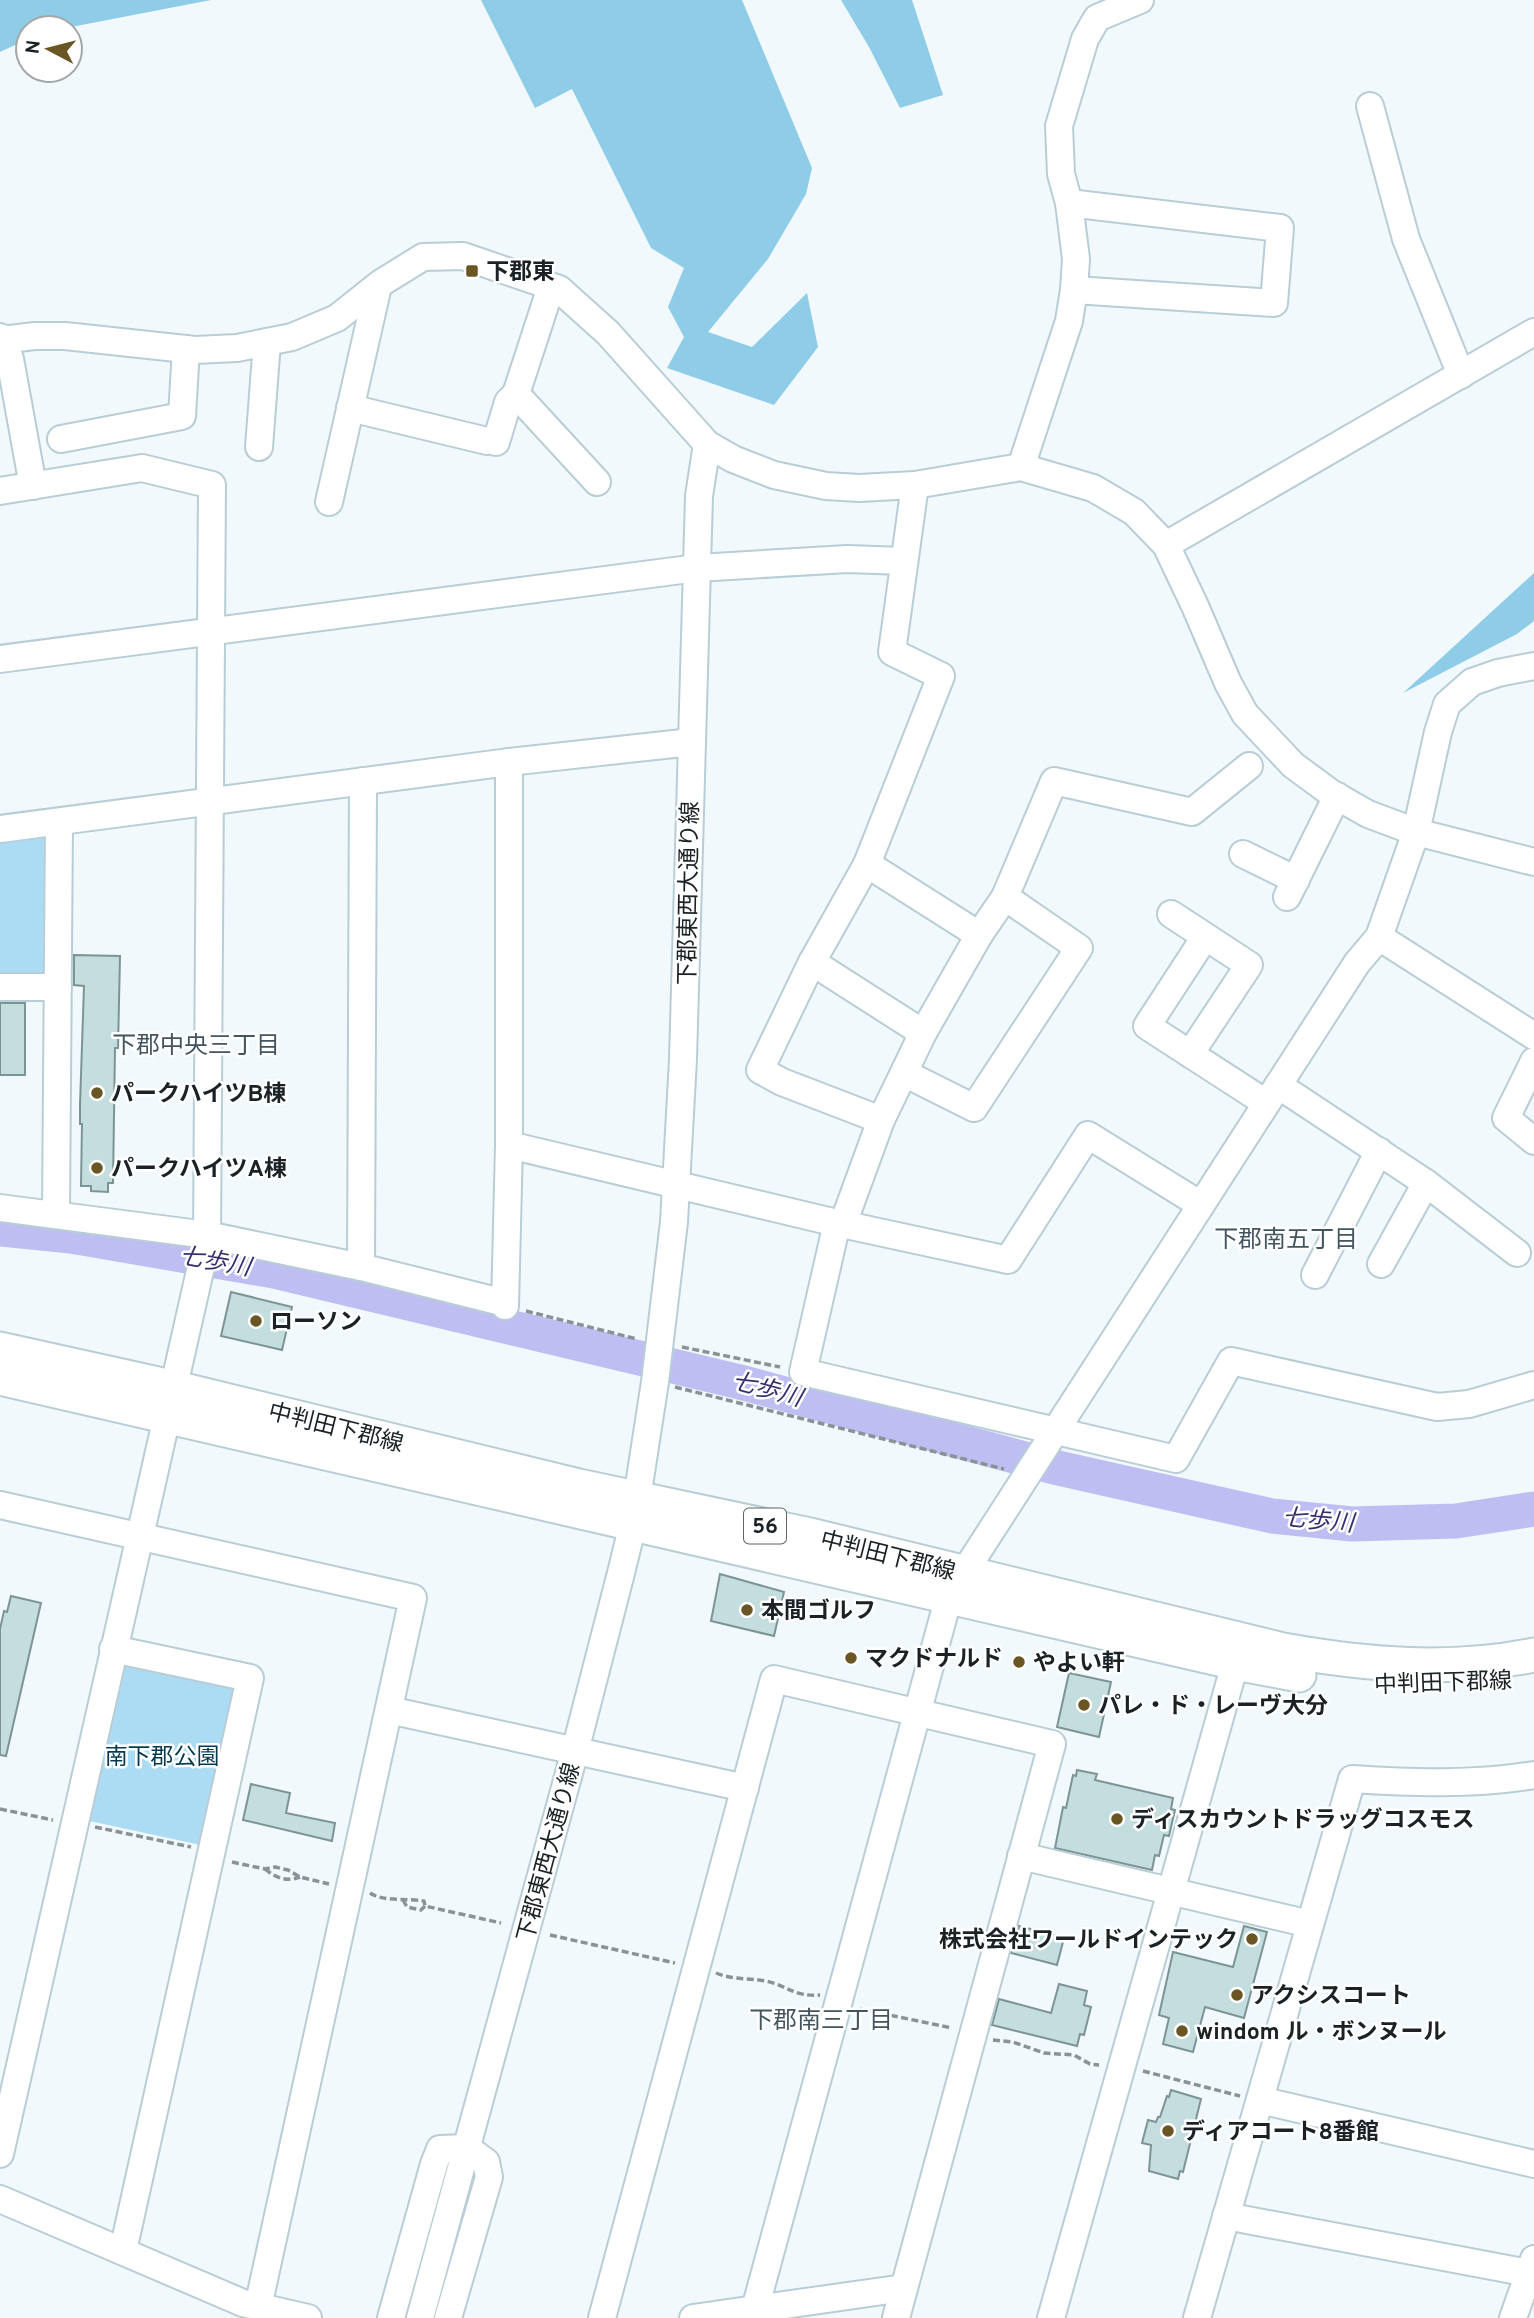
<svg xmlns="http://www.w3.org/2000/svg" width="1534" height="2318" viewBox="0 0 1534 2318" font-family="Overpass,'Noto Sans JP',sans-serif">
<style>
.green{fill:#acdcf3}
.forest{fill:#8fcce7}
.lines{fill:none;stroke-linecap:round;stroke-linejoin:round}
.river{stroke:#bebef2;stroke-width:35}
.building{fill:#c4ddde;stroke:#7d9494;stroke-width:2}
.minor-casing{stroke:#b9cdd7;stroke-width:30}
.major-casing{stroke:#b9cdd7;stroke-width:37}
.path{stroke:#8a9296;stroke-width:3.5;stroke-dasharray:7 3.5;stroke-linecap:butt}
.minor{stroke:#fff;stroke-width:26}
.major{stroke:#fff;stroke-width:33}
.poi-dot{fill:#6a5524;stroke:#fff;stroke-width:2.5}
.labels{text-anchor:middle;stroke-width:5;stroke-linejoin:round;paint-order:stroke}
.shield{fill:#fff;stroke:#5f6466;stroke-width:2}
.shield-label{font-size:21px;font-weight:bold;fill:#1a2225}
.poi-label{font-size:23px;font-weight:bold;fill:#1a2225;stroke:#fff;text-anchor:start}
.street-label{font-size:23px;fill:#1a2225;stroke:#fff}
.park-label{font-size:23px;fill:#033a4d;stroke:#fff}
.neighbourhood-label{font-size:24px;fill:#43555e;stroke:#fff}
.water-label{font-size:24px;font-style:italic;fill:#362f6c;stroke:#fff}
</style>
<rect width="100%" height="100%" fill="#f1f9fd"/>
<g class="green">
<polygon points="44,831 52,836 50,975 0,982 0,837"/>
<polygon points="128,1659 233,1683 238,1691 205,1846 85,1820 119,1665"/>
</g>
<g class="forest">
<polygon points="0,0 211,0 66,28 28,28 28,39 0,52"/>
<polygon points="481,0 742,0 812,168 806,194 768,259 708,332 752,347 807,293 818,347 774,405 667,368 684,337 668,307 684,268 651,248 572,89 535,108"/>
<polygon points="841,0 912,0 943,95 900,108 869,47"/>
<polygon points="1534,573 1534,621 1517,634 1403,693"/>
</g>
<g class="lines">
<polyline class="river" points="0,1229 71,1236 274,1271 740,1382 1058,1468 1272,1516 1352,1524 1456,1521 1534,1509"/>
</g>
<g class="building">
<polygon points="74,955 120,956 118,1048 115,1048 113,1183 108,1183 108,1192 91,1191 91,1186 81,1186 82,1124 80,1124 80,1105 84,986 74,985"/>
<rect x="0" y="1003" width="25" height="72"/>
<polygon points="231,1292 292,1307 282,1350 221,1336"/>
<polygon points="720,1574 784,1592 774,1636 711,1621"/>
<polygon points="11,1596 41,1603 6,1756 0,1755 0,1629 4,1611 7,1612"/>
<polygon points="1069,1673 1111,1682 1099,1737 1057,1727"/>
<polygon points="1077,1770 1097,1774 1095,1780 1173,1798 1171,1809 1175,1810 1169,1836 1164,1835 1159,1856 1155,1855 1152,1870 1055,1848 1063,1807 1066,1808 1073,1775 1076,1776"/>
<polygon points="251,1784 290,1793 286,1813 335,1823 332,1841 243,1820"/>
<polygon points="1019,1926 1064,1938 1057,1965 1011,1953"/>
<polygon points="1244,1926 1267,1932 1244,2018 1205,2007 1193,2052 1163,2044 1169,2018 1159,2015 1173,1952 1233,1967"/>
<polygon points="1059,1984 1087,1991 1084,2005 1091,2007 1084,2035 1080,2034 1077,2046 992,2025 999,1999 1051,2013"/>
<polygon points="1171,2090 1201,2099 1183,2172 1180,2171 1178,2179 1149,2171 1151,2145 1142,2143 1148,2120 1156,2122 1158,2117 1160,2117 1167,2096 1169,2097"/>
</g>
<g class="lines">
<defs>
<g id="minor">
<polyline points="1370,106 1406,239 1461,375"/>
<polyline points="1069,203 1280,228 1274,303 1074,290"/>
<polyline points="551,287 516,394 597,482"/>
<polyline points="0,337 10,359 33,486"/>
<polyline points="0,340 35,336 65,336 195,350 237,348 292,337 337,318 381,283 423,257 463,256 559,289 608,333 707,444 733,459 774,475 826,486 859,488 915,485 1021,467 1069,321 1074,290 1076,259 1069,203 1061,174 1059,126 1085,39 1097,18 1140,0"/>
<polyline points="350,408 487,441"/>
<polyline points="61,439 182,416 186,349"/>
<polyline points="496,442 508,402 516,394"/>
<polyline points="259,447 267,342"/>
<polyline points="1021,467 1093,488 1134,512 1166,545 1195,606 1228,683 1245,714 1293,765 1331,793 1368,814 1416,832 1534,862"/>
<polyline points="0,491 142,468 212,485 207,1240 0,2154"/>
<polyline points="329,502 378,286"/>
<polyline points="1166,545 1534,332"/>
<polyline points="0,659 697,568 847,559 904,561"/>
<polyline points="0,829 509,762 692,742"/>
<polyline points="1243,854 1296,880"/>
<polyline points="867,864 979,935"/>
<polyline points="1287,897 1337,796"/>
<polyline points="1171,914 1249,965 1190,1054"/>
<polyline points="1205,937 1147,1026 1266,1103"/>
<polyline points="1379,937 1534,1036"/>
<polyline points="812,962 923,1033"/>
<polyline points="0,987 58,987"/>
<polyline points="1534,1061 1506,1118 1534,1141"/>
<polyline points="904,1073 974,1108 1079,948 1005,897"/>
<polyline points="1278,1085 1426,1183 1517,1253"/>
<polyline points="881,1120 782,1082 760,1070 812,962 867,864 941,676 892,652 915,485"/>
<polyline points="509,1145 837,1223 1008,1260 1088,1135 1201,1205"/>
<polyline points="0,1208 207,1235 361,1267 505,1303"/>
<polyline points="56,1214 59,822"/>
<polyline points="837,1223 803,1372 1176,1459 1231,1361 1437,1407 1469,1404 1534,1385"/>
<polyline points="843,1224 881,1120 923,1033 979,935 1005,897 1054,781 1192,812 1249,766"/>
<polyline points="1381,1264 1426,1183"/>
<polyline points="361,1267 363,781"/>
<polyline points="1315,1275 1379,1151"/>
<polyline points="505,1306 509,1145 509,762"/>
<polyline points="0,1505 413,1598 258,2307"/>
<polyline points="113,1649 250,1678 123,2251"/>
<polyline points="389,1710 745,1788"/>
<polyline points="1021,1856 1310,1924"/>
<polyline points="1260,2100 1534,2164"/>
<polyline points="0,2199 243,2303 308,2318"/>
<polyline points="1226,2216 1529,2273"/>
<polyline points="755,2309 949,1596 1357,963 1379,937 1416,832 1438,732 1447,704 1472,682 1498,673 1534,666"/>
<polyline points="391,2318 434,2164 440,2149 467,2148 486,2162 489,2177 448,2318"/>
<polyline points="420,2318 575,1751 621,1573 633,1524 655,1382 674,1222 683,1059 699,496 707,444"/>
<polyline points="602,2318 774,1679 1052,1744 896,2318"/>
<polyline points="693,2318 904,2288"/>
<polyline points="1051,2318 1240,1646"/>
<path d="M1197,2318L1352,1779C1413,1783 1474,1785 1534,1775"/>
<polyline points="1513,2318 1534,2259"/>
</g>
<g id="major">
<path d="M0,1349L172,1387L579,1486L810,1535L1283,1650C1367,1665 1450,1672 1534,1655"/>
<polyline points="0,1378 1236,1663 1299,1675"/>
</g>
</defs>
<use href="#minor" class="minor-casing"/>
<use href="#major" class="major-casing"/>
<g class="path">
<polyline points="526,1311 637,1339"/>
<polyline points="682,1347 780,1367"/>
<polyline points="675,1387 1004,1469"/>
<polyline points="0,1809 53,1820"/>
<polyline points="95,1827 191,1847"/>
<polyline points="232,1862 265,1869 275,1867 288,1870 300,1877 329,1884"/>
<path d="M265,1869C276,1878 286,1882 300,1877"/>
<path d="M370,1893C383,1902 407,1898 424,1901L425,1906L501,1923"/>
<polyline points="403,1900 407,1907 421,1910 425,1906"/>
<polyline points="550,1935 675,1963"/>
<path d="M716,1973C732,1980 749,1978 766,1981C788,1986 794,1997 820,1995"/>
<polyline points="860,2009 952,2028"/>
<polyline points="993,2040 1013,2042 1044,2053 1074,2055 1090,2064 1099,2065"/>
<polyline points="1143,2071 1240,2096"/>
</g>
<use href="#minor" class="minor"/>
<use href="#major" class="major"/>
</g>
<g class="poi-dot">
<rect x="465" y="264" width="14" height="14" rx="3.5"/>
<circle cx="97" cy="1093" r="7"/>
<circle cx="97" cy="1168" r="7"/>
<circle cx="256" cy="1321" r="7"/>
<circle cx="747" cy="1610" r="7"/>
<circle cx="851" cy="1658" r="7"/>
<circle cx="1019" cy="1662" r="7"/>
<circle cx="1084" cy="1705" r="7"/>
<circle cx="1117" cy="1819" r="7"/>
<circle cx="1252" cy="1939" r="7"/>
<circle cx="1237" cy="1995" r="7"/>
<circle cx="1182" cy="2031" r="7"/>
<circle cx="1168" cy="2131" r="7"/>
</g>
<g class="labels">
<rect class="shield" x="744" y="1508.5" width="42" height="35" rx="5"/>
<g class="shield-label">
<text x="765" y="1533">56</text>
</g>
<g class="poi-label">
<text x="486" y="279">下郡東</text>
<text x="111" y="1101">パークハイツB棟</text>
<text x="111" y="1176">パークハイツA棟</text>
<text x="270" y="1329">ローソン</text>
<text x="761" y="1618">本間ゴルフ</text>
<text x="865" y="1666">マクドナルド</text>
<text x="1033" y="1670">やよい軒</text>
<text x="1098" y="1713">パレ・ド・レーヴ大分</text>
<text x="1131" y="1827">ディスカウントドラッグコスモス</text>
<text x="1238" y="1947" text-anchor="end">株式会社ワールドインテック</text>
<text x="1251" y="2003">アクシスコート</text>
<text x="1196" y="2039">windom ル・ボンヌール</text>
<text x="1182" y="2139">ディアコート8番館</text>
</g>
<g class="street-label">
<text transform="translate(688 893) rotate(-89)" y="8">下郡東西大通り線</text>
<text transform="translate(336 1427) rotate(14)" y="8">中判田下郡線</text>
<text transform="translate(888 1555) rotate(14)" y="8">中判田下郡線</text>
<text transform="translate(1443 1682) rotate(-2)" y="8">中判田下郡線</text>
<text transform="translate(548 1852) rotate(-75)" y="8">下郡東西大通り線</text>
</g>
<g class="park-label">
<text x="162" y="1764">南下郡公園</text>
</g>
<g class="neighbourhood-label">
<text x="196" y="1053">下郡中央三丁目</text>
<text x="1286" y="1247">下郡南五丁目</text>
<text x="821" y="2028">下郡南三丁目</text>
</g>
<g class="water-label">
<text transform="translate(215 1261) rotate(10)" y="8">七歩川</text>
<text transform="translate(767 1389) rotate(15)" y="8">七歩川</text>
<text transform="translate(1318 1520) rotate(5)" y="8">七歩川</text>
</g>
</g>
<g transform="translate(49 49) rotate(277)"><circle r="33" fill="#ffffff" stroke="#a3a7a8" stroke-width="2"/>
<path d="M0-5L12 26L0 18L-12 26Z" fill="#6a5524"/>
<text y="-10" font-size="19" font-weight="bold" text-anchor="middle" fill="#1a2225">N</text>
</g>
</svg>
